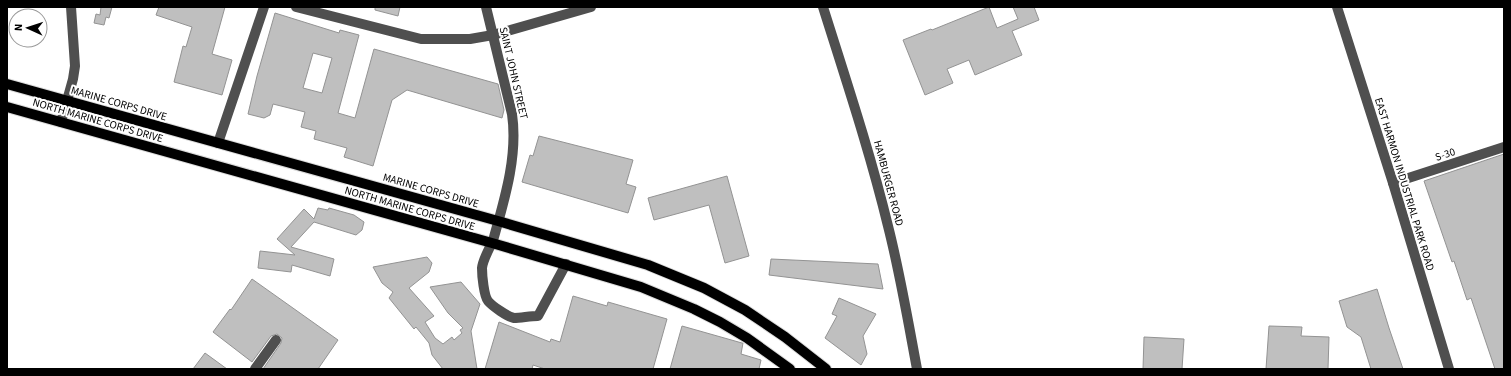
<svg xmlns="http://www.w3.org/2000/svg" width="1511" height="376" viewBox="0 0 1511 376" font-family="'Source Sans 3',sans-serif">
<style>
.building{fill:#bfbfbf;stroke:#939393;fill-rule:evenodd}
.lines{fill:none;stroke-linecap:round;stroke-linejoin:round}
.major-casing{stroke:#dbdbdb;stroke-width:12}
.minor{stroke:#4f4f4f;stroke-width:10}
.major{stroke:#000;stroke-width:10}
.labels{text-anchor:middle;stroke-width:4;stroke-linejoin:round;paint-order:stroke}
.street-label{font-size:11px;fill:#000;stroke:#fff}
</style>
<rect width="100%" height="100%" fill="#fff"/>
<g class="building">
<polygon points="101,7 112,7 109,18 106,17 104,25 94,23 96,14 100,15"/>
<polygon points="159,7 225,7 212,54 232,60 222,95 174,82 183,46 186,47 192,27 156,15"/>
<polygon points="375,7 400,7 398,16 375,10"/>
<polygon points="989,7 997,28 1018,19 1013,7 1034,7 1039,20 1012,31 1022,55 975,75 969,60 947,69 953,83 925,95 903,40 931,29 932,30"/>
<path d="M275,13L339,33L340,30L359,35L338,113L355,118L374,49L498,84L504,110L502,118L407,90L392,100L373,166L344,157L347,148L314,139L316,131L301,127L305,112L273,104L270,115L264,118L248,114L257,76ZM313,53L332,58L322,93L303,88Z"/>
<polygon points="539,136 633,160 626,184 636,187 628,213 522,182 530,155 533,156"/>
<polygon points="1504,154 1504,369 1495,369 1471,298 1467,300 1454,261 1452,262 1424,181"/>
<polygon points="727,176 749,256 725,263 709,205 654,220 648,198"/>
<polygon points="318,208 328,210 329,208 354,215 364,222 362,230 356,235 314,222 291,247 334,259 330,276 292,265 291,272 258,268 260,251 295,255 277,239 304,209 314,219"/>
<polygon points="427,257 432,263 429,272 409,288 434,316 425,322 435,338 443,344 452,337 454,340 462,333 460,330 463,328 448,313 430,287 461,282 480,304 471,331 477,369 443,369 432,355 429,343 416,327 414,329 389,298 393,292 382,283 373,267"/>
<polygon points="771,259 878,264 883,289 769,275"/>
<polygon points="252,279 338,340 318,369 263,369 281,343 282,338 277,334 271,336 252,362 213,332 230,309 231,310"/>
<polygon points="1377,289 1389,328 1403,369 1371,369 1361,337 1347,327 1339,301"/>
<polygon points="573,296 607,306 608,302 667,319 653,369 545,369 533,365 532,369 485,369 499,322 550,342 551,339 560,342"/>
<polygon points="839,298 876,314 863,336 867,354 861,365 825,338 837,316 832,314"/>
<polygon points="682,326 742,343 743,343 741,354 761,360 759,369 670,369"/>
<polygon points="1269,326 1302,327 1301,336 1329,337 1328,369 1266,369"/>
<polygon points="1144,337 1184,339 1182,369 1143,369"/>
<polygon points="205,353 227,369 193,369"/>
</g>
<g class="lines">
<defs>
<g id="major">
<polyline points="7,84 498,221 648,265 704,288 745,310 785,337 826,369"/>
<polyline points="7,107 492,243 641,287 694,309 720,322 747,338 790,369"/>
</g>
</defs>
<use href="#major" class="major-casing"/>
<g class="minor">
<polyline points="296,7 421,39 470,39 493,35 591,7"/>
<path d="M486,7L512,114C518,155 505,198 494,237C491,247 483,258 482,268C482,276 484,296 488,301C492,306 508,317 514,318C521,318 530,316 538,316L566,264"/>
<path d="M823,7C846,80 870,152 888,226C900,273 908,321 917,369"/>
<polyline points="1337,7 1393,183 1449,369"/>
<polyline points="61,122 73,79 75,66 71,7"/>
<polyline points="218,143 264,7"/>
<polyline points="1393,183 1504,147"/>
<polyline points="255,369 276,340"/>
</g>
<use href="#major" class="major"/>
</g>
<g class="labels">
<g class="street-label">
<text transform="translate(514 73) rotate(77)" y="4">SAINT JOHN STREET</text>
<text transform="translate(119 103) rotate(16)" y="4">MARINE CORPS DRIVE</text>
<text transform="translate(98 120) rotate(16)" y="4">NORTH MARINE CORPS DRIVE</text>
<text transform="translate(1445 154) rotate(-18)" y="4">S-30</text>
<text transform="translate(889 183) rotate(75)" y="4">HAMBURGER ROAD</text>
<text transform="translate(1405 184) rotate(73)" y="4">EAST HARMON INDUSTRIAL PARK ROAD</text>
<text transform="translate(431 190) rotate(16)" y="4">MARINE CORPS DRIVE</text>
<text transform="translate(410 208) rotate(16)" y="4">NORTH MARINE CORPS DRIVE</text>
</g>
</g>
<rect width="1511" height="376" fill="none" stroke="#000000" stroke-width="16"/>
<g transform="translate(28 28) rotate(273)"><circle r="19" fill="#ffffff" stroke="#999999"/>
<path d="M0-3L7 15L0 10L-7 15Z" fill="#000000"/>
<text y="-6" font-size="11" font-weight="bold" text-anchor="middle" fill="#000000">N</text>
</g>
</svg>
